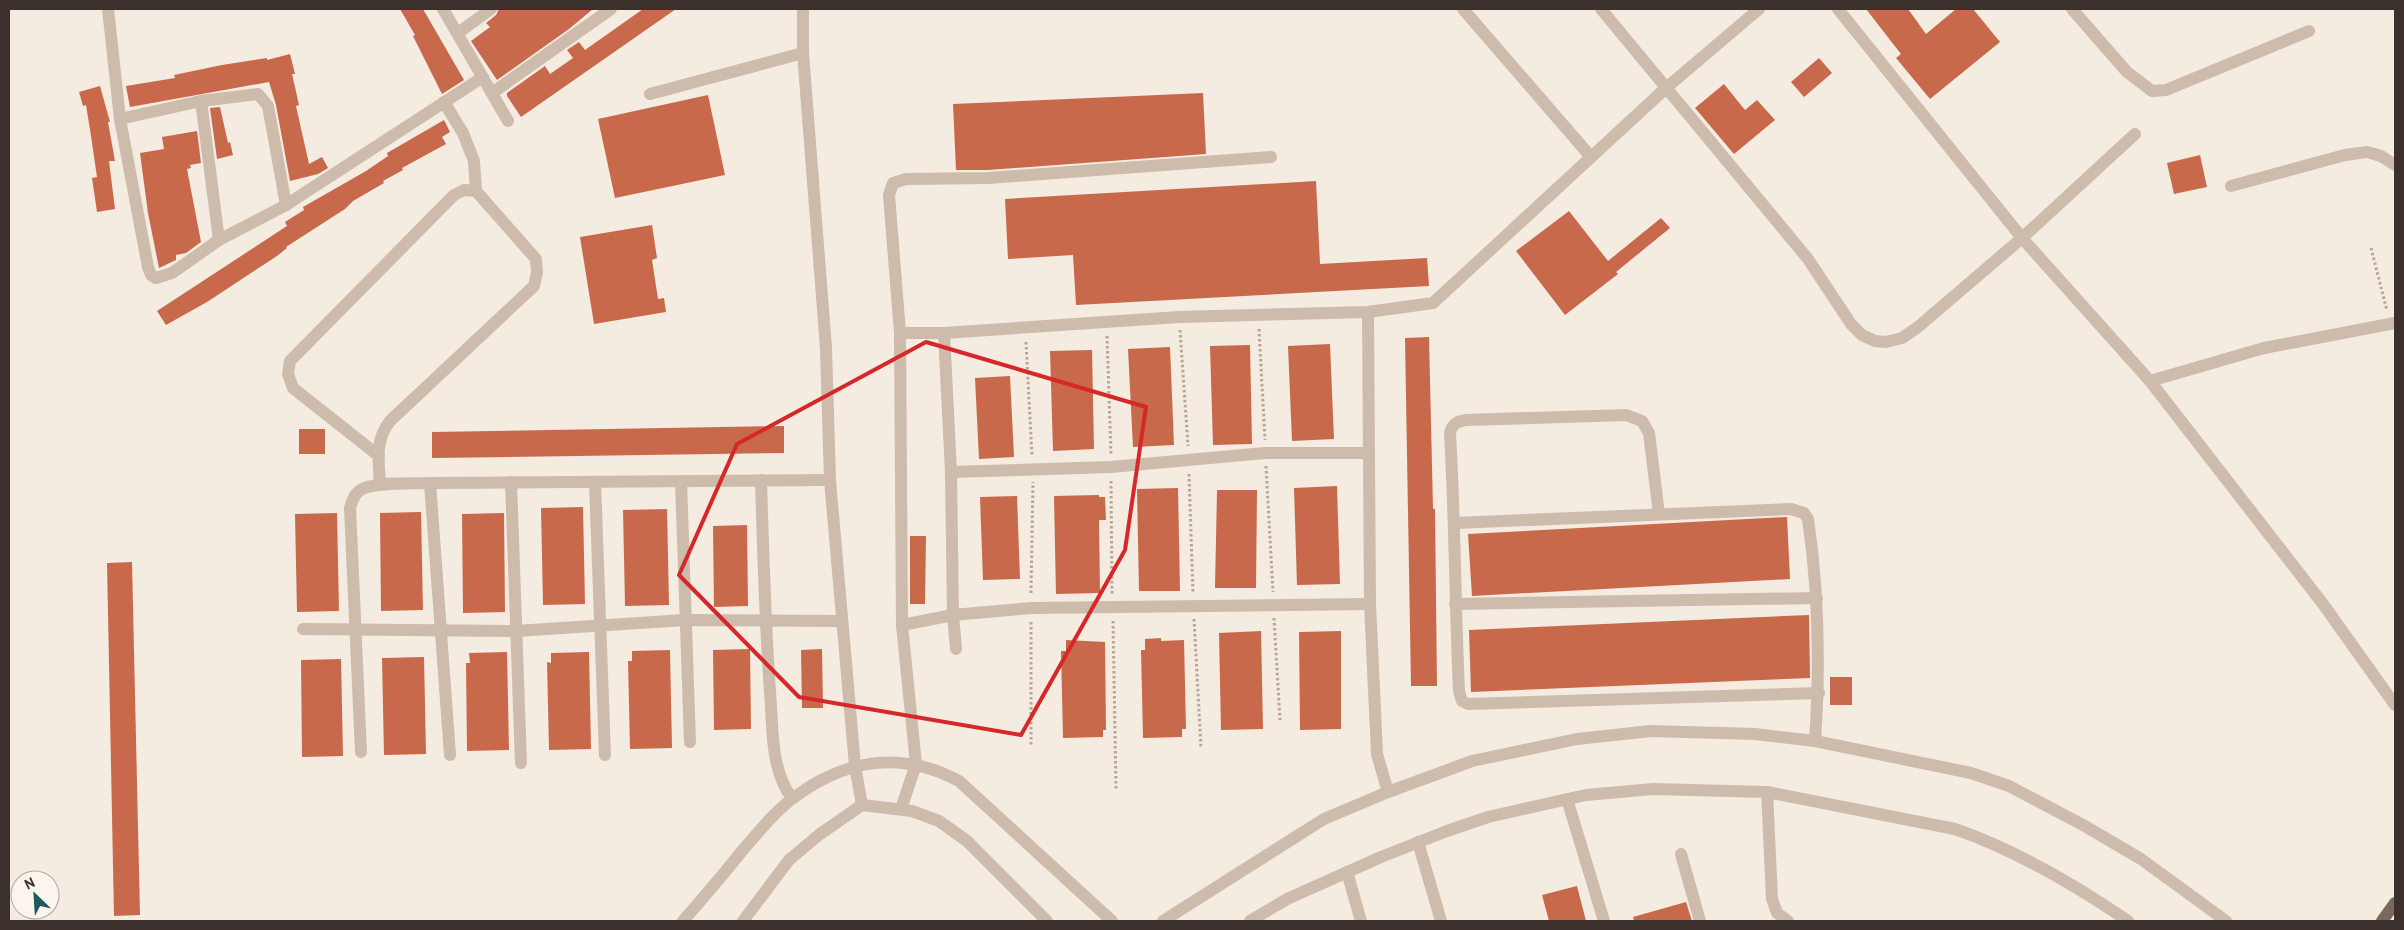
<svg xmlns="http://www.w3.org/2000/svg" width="2404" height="930" viewBox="0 0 2404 930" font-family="'PT Sans',sans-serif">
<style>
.building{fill:#c8694b}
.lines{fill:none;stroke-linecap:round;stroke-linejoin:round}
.path{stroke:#b9a596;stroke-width:3;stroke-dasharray:2.5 2.5;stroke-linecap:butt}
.minor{stroke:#cdbbac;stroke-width:12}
.major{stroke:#7d675c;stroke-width:12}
.marked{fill:none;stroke:#d62828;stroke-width:4;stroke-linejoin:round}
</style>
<rect width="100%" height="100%" fill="#f4ebe1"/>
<g class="building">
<polygon points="400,9 423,9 464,80 442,94 413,36 415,35"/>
<polygon points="499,9 593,9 569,29 497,80 471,41 490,27 486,23 496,15"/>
<polygon points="643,9 676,9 521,117 507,96 507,93 545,66 550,74 573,58 567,50 579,42 585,50"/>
<polygon points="1866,9 1908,9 1926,34 1956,9 1973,9 2000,42 1930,99 1896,58 1901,54"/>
<polygon points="290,54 295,74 292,74 299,105 296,106 309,164 322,157 328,168 318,174 290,181 276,105 269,82 130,107 126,86 175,78 174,75 222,65 267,58 267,60"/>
<polygon points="1819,58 1832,73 1804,97 1791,82"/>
<polygon points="1724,84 1745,110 1757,100 1775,120 1734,154 1695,108"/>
<polygon points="100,86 110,122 108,122 115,161 109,161 115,209 97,212 92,178 97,177 91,136 86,105 83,106 79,92"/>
<polygon points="1203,93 1206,154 988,170 956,170 953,104"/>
<polygon points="708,95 725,175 615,198 598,119"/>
<polygon points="220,107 228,143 230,142 233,155 217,159 210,108"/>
<polygon points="444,120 450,132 442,137 446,144 402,168 403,170 383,181 384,183 353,201 345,209 286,247 287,248 277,256 207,302 166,325 157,311 287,226 285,222 304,210 303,207 366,171 388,156 387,153"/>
<polygon points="197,131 201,163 190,165 191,168 187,169 201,242 186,253 176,255 176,260 159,268 148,213 140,153 164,149 162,137"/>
<polygon points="2200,155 2207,187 2174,194 2167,163"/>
<polygon points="1316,181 1320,264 1427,258 1429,286 1076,305 1073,255 1008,259 1005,199"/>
<polygon points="1569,211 1608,261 1661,218 1670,228 1616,272 1618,274 1565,315 1516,251"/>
<polygon points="652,225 657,258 652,260 658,299 664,298 666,312 594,324 580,237"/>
<polygon points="1429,337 1433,509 1435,509 1437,686 1411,686 1405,338"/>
<polygon points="1330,344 1334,439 1292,441 1288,346"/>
<polygon points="1250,345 1252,444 1213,445 1210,346"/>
<polygon points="1170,347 1174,445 1133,447 1128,349"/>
<polygon points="1092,350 1094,449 1053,451 1050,351"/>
<polygon points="1010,376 1014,457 979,459 975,378"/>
<polygon points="784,426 784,453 432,458 432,432"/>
<rect x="299" y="429" width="26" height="25"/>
<polygon points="1337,486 1340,584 1297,585 1294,488"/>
<polygon points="1178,488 1180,591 1139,591 1137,489"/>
<polygon points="1217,490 1257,490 1256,588 1215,588"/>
<polygon points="1099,495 1099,497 1105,497 1106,520 1099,520 1100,593 1056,594 1054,496"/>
<polygon points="1017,496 1020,579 983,580 980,497"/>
<polygon points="583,507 585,604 543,605 541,508"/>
<polygon points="667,509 669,605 625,606 623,510"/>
<polygon points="421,512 423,610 381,611 380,513"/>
<polygon points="337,513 339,611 297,612 295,514"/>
<polygon points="504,513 505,612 463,613 462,514"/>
<polygon points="1787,517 1790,579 1472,596 1468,534"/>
<polygon points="747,525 748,606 714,607 713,526"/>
<polygon points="910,536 926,536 925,604 910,604"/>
<polygon points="132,562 140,915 114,916 107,563"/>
<polygon points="1809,615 1810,678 1471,692 1469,630"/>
<polygon points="1261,631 1263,729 1221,730 1219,633"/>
<polygon points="1341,631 1341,729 1300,730 1299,632"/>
<polygon points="1161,638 1161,641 1184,640 1186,729 1182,729 1182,737 1143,738 1141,650 1145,650 1145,639"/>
<polygon points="1066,640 1105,642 1106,730 1103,730 1103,737 1063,738 1061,651 1066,651"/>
<polygon points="750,649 751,729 714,730 713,650"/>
<polygon points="822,649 823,708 802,708 801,650"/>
<polygon points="670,650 672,748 630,749 628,661 632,661 632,651"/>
<polygon points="507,652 509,750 467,751 466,663 470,663 469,653"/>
<polygon points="589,652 591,749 549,750 547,662 551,663 551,653"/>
<polygon points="424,657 426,754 384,755 382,658"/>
<polygon points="341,659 343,756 302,757 301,660"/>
<rect x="1830" y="677" width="22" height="28"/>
<polygon points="1577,886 1586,921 1549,921 1542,895"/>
<polygon points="1686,902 1692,921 1634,921 1633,917"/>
</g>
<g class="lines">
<g class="path">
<polyline points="2371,248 2387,311"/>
<polyline points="1259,329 1265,440"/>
<polyline points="1180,330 1188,446"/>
<polyline points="1107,336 1111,454"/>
<polyline points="1026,342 1032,456"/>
<polyline points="1266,466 1273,592"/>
<polyline points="1189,474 1193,593"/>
<polyline points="1111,481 1112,594"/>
<polyline points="1031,593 1033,482"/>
<polyline points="1274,618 1280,720"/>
<polyline points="1194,619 1201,747"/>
<polyline points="1113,621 1116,789"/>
<polyline points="1031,622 1031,745"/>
</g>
<g class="minor">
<polyline points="108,9 120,119 148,267 151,275 156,278 172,273 219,240 286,205 483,77"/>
<polyline points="443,9 508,121"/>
<polyline points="803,9 803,53 826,348 830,480 855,766 862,805"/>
<polyline points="1463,9 1591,157"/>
<polyline points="1601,9 1808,259 1851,324 1862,335 1875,341 1886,342 1902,338 1918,327 2022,238 2135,134"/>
<polyline points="1838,9 2022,238 2150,381 2323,604 2395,705"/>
<polyline points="2072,9 2127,72 2152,91 2166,90 2309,31"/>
<polyline points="458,33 491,9"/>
<polyline points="492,93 611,9"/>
<polyline points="650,94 803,53"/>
<polyline points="201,101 219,240"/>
<polyline points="444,102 463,133 474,161 476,191"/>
<polyline points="120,119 201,101 258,94 268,106 286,205"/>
<polyline points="2231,186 2345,155 2367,152 2381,156 2395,165"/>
<polyline points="1368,312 1370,604 1377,754 1388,792"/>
<polyline points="900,333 944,333 1179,317 1368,312 1433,303 1666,88 1759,9"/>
<polyline points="944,333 951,472 953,615 956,649"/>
<polyline points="2150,381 2264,348 2395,323"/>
<path d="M379,456L293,388L288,374L290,361L454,195L464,190L476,191L536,259L537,272L534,286L390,421C374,442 379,460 380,485"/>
<polyline points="951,472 1111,467 1265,453 1369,453"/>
<path d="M761,480C763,551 765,622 770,692C773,726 770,770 792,798"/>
<polyline points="681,481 690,742"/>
<polyline points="511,482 521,763"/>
<polyline points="595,482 605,755"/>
<polyline points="430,483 450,755"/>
<path d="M1659,514L1649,433L1642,421L1626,415L1466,420C1457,421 1452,424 1450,433C1455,519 1455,605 1459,691L1462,701L1468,704L1819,693"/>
<path d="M1455,523L1791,509L1804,513L1808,519C1819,593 1820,667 1815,741"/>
<polyline points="1455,604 1817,598"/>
<polyline points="902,625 953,615 1031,608 1370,604"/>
<polyline points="303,629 516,631 685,620 841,621"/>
<path d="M361,752L350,508C352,501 354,495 359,491C371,481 414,484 430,483L830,480"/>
<polyline points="1767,792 1772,899 1777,913 1788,921"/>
<polyline points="1567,799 1604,921"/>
<polyline points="901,809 916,764 902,625 900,333 889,195 893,183 906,179 988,178 1271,157"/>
<polyline points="1418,842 1441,921"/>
<polyline points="1681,854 1700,921"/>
<polyline points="1347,872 1361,921"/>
<path d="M683,921C703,898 723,875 742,851C758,833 773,813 792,799C844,759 901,750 959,781L1112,921"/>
<polyline points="743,921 789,860 820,834 862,805 912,811 939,821 967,841 1047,921"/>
<polyline points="1163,921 1324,819 1388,792 1472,761 1577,739 1651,731 1755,734 1815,741 1971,773 2009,786 2083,825 2141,859 2226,921"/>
<path d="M1250,921L1287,899L1381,857L1447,831L1488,817L1586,795L1653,789L1767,792L1955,829C2016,850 2075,885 2128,921"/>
</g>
<polyline class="major" points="2382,921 2395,903"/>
</g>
<path class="marked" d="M926,342L1146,407L1125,550L1021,735L799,697L679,575L737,444Z"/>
<rect width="2404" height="930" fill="none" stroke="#3b302b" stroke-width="20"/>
<g transform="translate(35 895) rotate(335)"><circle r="24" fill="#fbf5ee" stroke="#aea6a0"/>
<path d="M0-4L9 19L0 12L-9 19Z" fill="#1f5a5e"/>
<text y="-8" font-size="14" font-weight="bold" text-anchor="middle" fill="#3b302b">N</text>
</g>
</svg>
